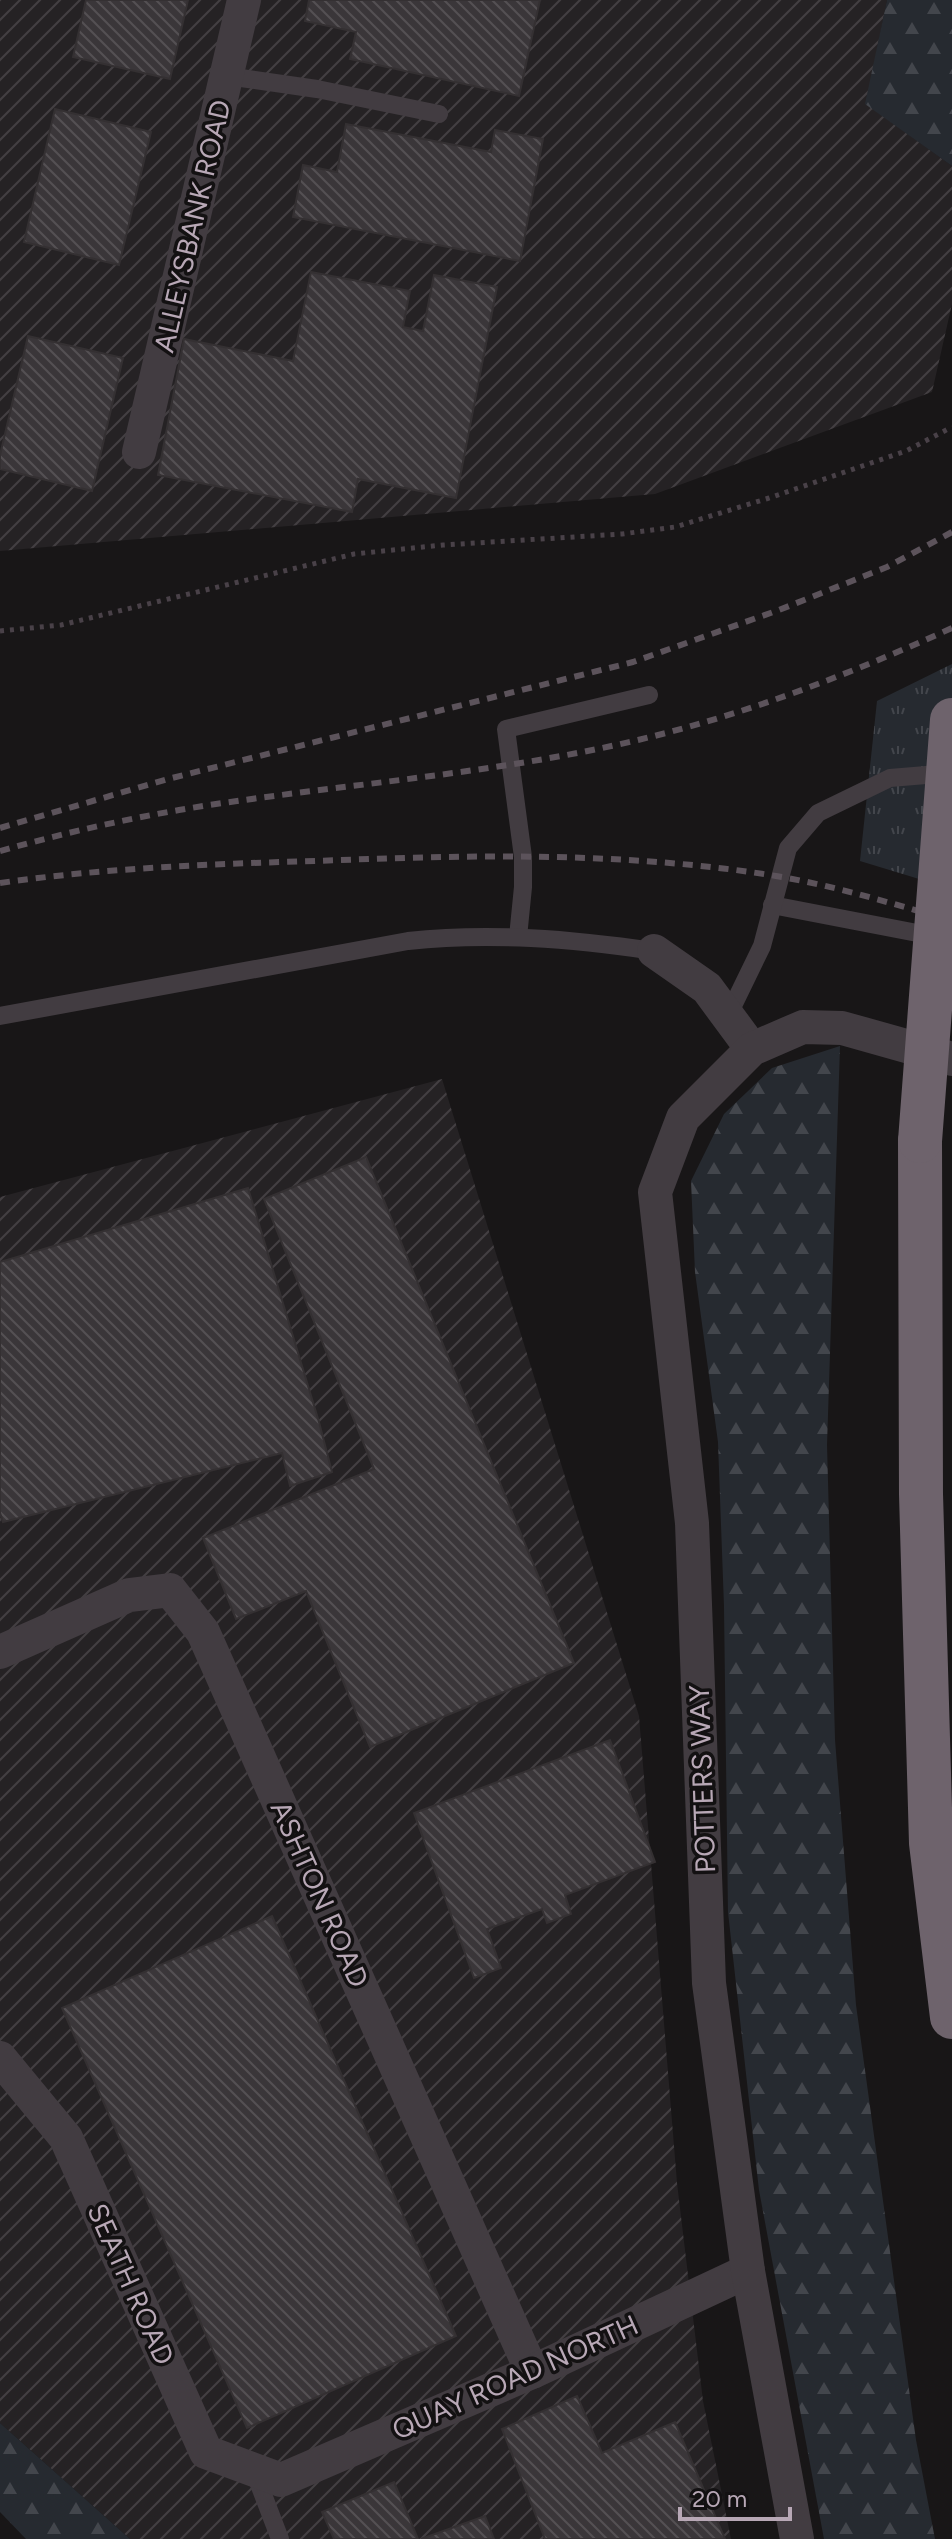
<svg xmlns="http://www.w3.org/2000/svg" width="952" height="2539" viewBox="0 0 952 2539" font-family="Figtree,sans-serif">
<style>
.industrial{fill:url(#industrial-furrows)}
.grass{fill:url(#grass-tufts)}
.forest{fill:url(#forest-firs)}
.building{fill:url(#building-back-hatch);stroke:#343032;stroke-width:2}
.lines{fill:none;stroke-linecap:round;stroke-linejoin:round}
.path{stroke:#494148;stroke-width:5;stroke-dasharray:4 6;stroke-linecap:butt}
.lane{stroke:#423c41;stroke-width:18}
.street{stroke:#423c41;stroke-width:34}
.highway{stroke:#6e636c;stroke-width:44}
.rail{stroke:#5c535b;stroke-width:6;stroke-dasharray:10 8;stroke-linecap:butt}
.highway-bridge{stroke:#6e636c;stroke-width:44}
.labels{text-anchor:middle;stroke-width:7;stroke-linejoin:round;paint-order:stroke}
.street-label{font-size:28px;fill:#b8a8b6;stroke:#131112}
</style>
<defs>
<pattern id="industrial-furrows" width="10" height="10" patternUnits="userSpaceOnUse" patternTransform="scale(2)"><rect width="10" height="10" fill="#252224"/><path d="M-1 1l2-2M0 10L10 0M9 11l2-2" fill="none" stroke="#433f42"/></pattern>
<pattern id="grass-tufts" width="24" height="20" patternUnits="userSpaceOnUse" patternTransform="scale(2)"><rect width="24" height="20" fill="#262a30"/><path d="M3 7l-1-3M5 7V3M7 7l1-3M15 17l-1-3M17 17v-4M19 17l1-3" fill="none" stroke="#43464c"/></pattern>
<pattern id="forest-firs" width="22" height="20" patternUnits="userSpaceOnUse" patternTransform="scale(2)"><rect width="22" height="20" fill="#262a30"/><path d="M5 1l3.5 6h-7zM16 11l3.5 6h-7z" fill="#43464c"/></pattern>
<pattern id="building-back-hatch" width="6" height="6" patternUnits="userSpaceOnUse" patternTransform="scale(2)"><rect width="6" height="6" fill="#3a3639"/><path d="M-1 5l2 2M0 0l6 6M5-1l2 2" fill="none" stroke="#545053"/></pattern>
</defs>
<rect width="100%" height="100%" fill="#181617"/>
<g class="industrial">
<polygon points="0,0 887,0 866,104 952,166 952,304 932,392 655,494 0,551"/>
<polygon points="442,1079 639,1716 677,2183 703,2401 731,2539 130,2539 0,2423 0,1197"/>
</g>
<polygon class="grass" points="952,664 952,889 860,861 877,701"/>
<g class="forest">
<polygon points="887,0 952,0 952,166 865,104"/>
<polygon points="840,1046 827,1445 835,1740 856,2005 916,2440 935,2539 824,2539 759,2190 728,1912 724,1606 718,1442 695,1272 691,1181 724,1114 772,1068"/>
<polygon points="0,2423 130,2539 26,2539 0,2512"/>
</g>
<g class="building">
<polygon points="86,0 188,0 170,79 73,57"/>
<polygon points="309,0 540,0 519,96 350,59 356,32 305,21"/>
<polygon points="55,109 151,132 119,265 24,242"/>
<polygon points="346,124 491,152 495,130 543,139 520,261 293,217 303,165 337,172"/>
<polygon points="311,272 410,291 403,327 423,331 434,275 497,287 456,498 358,479 352,512 158,475 184,339 293,361"/>
<polygon points="28,336 123,358 92,491 0,469 0,455"/>
<polygon points="366,1157 574,1663 370,1747 306,1591 236,1619 203,1538 374,1469 264,1199"/>
<polygon points="248,1188 319,1422 332,1472 290,1486 282,1453 3,1522 0,1513 0,1262"/>
<polygon points="610,1740 655,1862 565,1895 571,1914 547,1923 542,1909 487,1929 501,1968 474,1978 414,1813"/>
<polygon points="272,1916 456,2336 247,2428 62,2008"/>
<polygon points="577,2396 602,2453 675,2422 725,2539 545,2539 502,2429"/>
<polygon points="394,2482 418,2539 334,2539 322,2512"/>
<polygon points="485,2516 494,2539 421,2539"/>
</g>
<g class="lines">
<polyline class="path" points="0,631 61,625 354,554 443,545 622,534 675,527 769,498 906,451 952,427"/>
<g class="lane">
<polyline points="227,76 317,89 439,114"/>
<polyline points="772,905 938,937"/>
<polyline points="518,937 523,887 523,857 506,729 649,695"/>
<path d="M0,1016L408,941C490,932 572,939 654,951"/>
<polyline points="728,1016 762,946 788,848 818,813 890,778 950,773"/>
<polyline points="254,2471 280,2539"/>
</g>
<g class="street">
<polyline points="139,452 244,0"/>
<polyline points="654,951 707,988 752,1049"/>
<polyline points="0,1652 129,1595 170,1590 203,1632 532,2372"/>
<polyline points="0,2058 66,2138 206,2452 281,2480 532,2372 748,2271"/>
<polyline points="797,2539 748,2271 709,1983 692,1523 655,1192 683,1118 752,1049 803,1027 842,1028 952,1059"/>
</g>
<polyline class="highway" points="920,1141 921,1494 931,1843 952,2017"/>
<g class="rail">
<polyline points="0,828 168,779 633,662 779,610 887,567 952,532"/>
<path d="M0,851C78,829 157,812 237,801C371,782 507,771 638,740C747,714 850,674 952,628"/>
<path d="M0,883C104,868 210,864 315,861C468,855 624,851 776,876C836,886 894,904 952,921"/>
</g>
<polyline class="highway-bridge" points="920,1141 952,720"/>
</g>
<g class="labels">
<g class="street-label">
<text transform="translate(192 226) rotate(-77)" y="10">ALLEYSBANK ROAD</text>
<text transform="translate(702 1779) rotate(-92)" y="10">POTTERS WAY</text>
<text transform="translate(320 1894) rotate(66)" y="10">ASHTON ROAD</text>
<text transform="translate(131 2284) rotate(66)" y="10">SEATH ROAD</text>
<text transform="translate(515 2377) rotate(-24)" y="10">QUAY ROAD NORTH</text>
</g>
</g>
<path d="M680 2507v12h110v-12" fill="none" stroke="#b8a8b6" stroke-width="4"/>
<text x="692" y="2507" font-size="24" fill="#b8a8b6" stroke="#131112" stroke-width="6" paint-order="stroke">20 m</text>
</svg>
